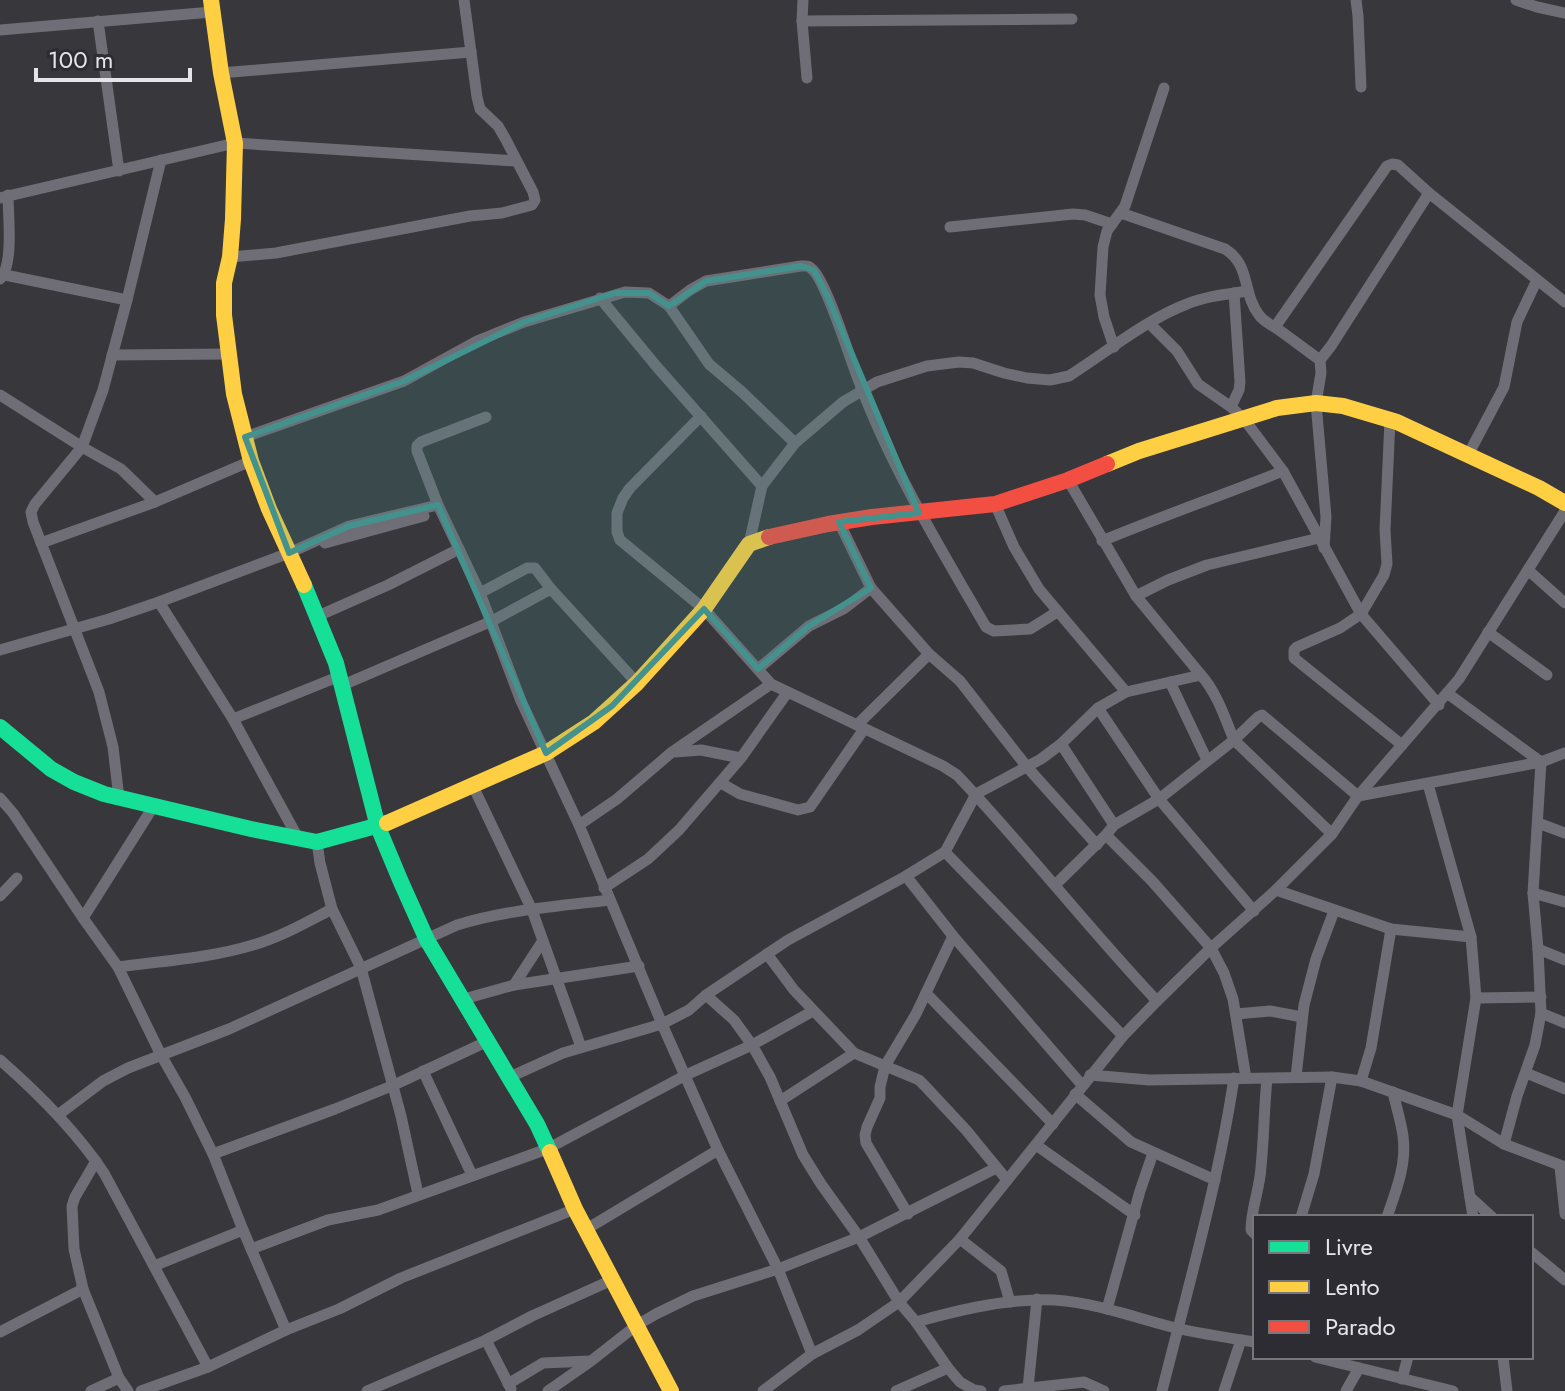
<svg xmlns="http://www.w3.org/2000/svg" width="1565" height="1391" viewBox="0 0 1565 1391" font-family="Jost,sans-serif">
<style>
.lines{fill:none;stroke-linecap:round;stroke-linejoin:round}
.street{stroke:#6f6d76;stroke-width:11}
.fast{stroke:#16e098;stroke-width:16}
.slow{stroke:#ffcf43;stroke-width:16}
.jam{stroke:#f24e42;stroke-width:16}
.marked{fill:#44928d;fill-opacity:0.2;stroke:#44928d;stroke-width:6;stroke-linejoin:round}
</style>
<rect width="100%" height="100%" fill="#38373b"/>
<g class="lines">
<g class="street">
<polyline points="803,0 802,21 807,78"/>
<polyline points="1356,0 1358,16 1361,87"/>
<polyline points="1516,0 1537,7 1565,13"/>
<polyline points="98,21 119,171"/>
<polyline points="802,21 1072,19"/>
<polyline points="0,30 212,12"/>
<polyline points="221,73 471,52"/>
<polyline points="0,198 235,143 516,161"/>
<path d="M1121,213L1225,249C1251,265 1242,293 1259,315C1264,322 1272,325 1279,330C1293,340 1306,350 1320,360"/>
<polyline points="950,227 1073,214 1085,215 1112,224"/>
<polyline points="230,257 276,253 470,216 502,213 532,205 535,200 533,192 505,138 498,126 480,109 477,97 464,0"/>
<polyline points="5,275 127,300"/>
<path d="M0,279C14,265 8,215 8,195"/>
<polyline points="600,298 657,367 762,486"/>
<path d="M669,306L690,290L706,281L801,266C807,266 808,265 812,269C825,280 846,346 853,365C885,457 937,543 986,627L994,631L1030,629L1057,612"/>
<polyline points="1150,324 1177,351 1198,384 1231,407 1244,419 1283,471 1361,614 1439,705"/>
<polyline points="1275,327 1387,166 1392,164 1398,165 1429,193"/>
<polyline points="1114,347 1104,317 1100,295 1103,247 1107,231 1125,206 1164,88"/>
<polyline points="112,355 228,354"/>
<polyline points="0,395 82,447 121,469 155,502"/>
<polyline points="1231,407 1239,390 1240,382 1234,293"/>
<path d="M701,416L630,488L623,498L617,513V532L620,540L704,609L771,684L943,766L957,775C1026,848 1088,928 1157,1001"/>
<polyline points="486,417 421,442 417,446 417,451 438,505 480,593 521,701 579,825 662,1024 718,1150 778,1269 812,1354"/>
<polyline points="1390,420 1385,530 1387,564 1384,575 1361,614 1340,628 1297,647 1294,650 1294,658 1402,745"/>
<polyline points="245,437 404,381 477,341 524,322 625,292 649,293 669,306 709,364 742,392 795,443"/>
<polyline points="1468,455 1504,387 1517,322 1537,280"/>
<polyline points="1068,480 1136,596 1201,675"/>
<path d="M995,504L1014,547L1039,589L1126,692L1201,675C1217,693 1225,718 1234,740L1258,717L1262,715L1358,796L1541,762L1565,753"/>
<path d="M1102,541C1162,516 1223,495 1283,471"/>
<polyline points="41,543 155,502 251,461"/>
<polyline points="325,543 424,516"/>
<path d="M749,544L762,486L795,443L843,402L877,382L927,366L959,362L973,363L1004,373L1027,378L1050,380L1069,376C1105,353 1147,319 1187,304C1206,296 1228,294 1248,291"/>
<polyline points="1324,548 1326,517 1316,403 1321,373 1320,360 1331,346 1429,193 1565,302"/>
<polyline points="1528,570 1565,603"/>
<polyline points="871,588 929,654 960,681 1027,767 1097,845"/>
<polyline points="480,593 527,568 535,568 551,589 637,683"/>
<polyline points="1136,596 1168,580 1207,565 1319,538"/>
<polyline points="159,602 233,719 298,838"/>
<polyline points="318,616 388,585 459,549"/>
<polyline points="1488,632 1547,675"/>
<polyline points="0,650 109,619 159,602 289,553 349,526 438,505"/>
<polyline points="758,669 809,626 845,608 871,588 839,522"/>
<polyline points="1170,682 1207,760"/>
<polyline points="343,685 492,621 551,589"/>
<polyline points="1447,693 1541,762 1533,893 1538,949 1541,1013 1535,1045 1517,1096 1504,1144"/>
<polyline points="1098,708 1159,799 1254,911"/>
<polyline points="233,719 340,676"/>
<polyline points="857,725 929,654"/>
<polyline points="1061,744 1114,825"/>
<polyline points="675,752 701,750 741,758"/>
<polyline points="721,783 740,794 798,810 810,807 864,729"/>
<polyline points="1428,784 1471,937 1476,998 1457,1115 1473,1217"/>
<polyline points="473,786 532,910 581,1047"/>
<polyline points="0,798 13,813 83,918 118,967 161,1055 185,1097 213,1154 243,1230 286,1330"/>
<polyline points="119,798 113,747 99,692 33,522 31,512 35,504 82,447 103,390 127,300 161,160"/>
<polyline points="1538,823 1565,833"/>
<polyline points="579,825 617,799 672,752 771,684"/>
<polyline points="1106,835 1152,881 1211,948 1224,973 1233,999 1246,1078"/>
<polyline points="317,842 320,863 332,909 361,968 401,1116 418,1194"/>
<polyline points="906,876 953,936 1082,1085"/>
<polyline points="1055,885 1106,835 1114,825 1159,799 1234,740 1332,834"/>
<polyline points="604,888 648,859 679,830 741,758 787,693"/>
<polyline points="1276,890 1391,929 1471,937"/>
<polyline points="1533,893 1565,902"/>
<polyline points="0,896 17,878"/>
<polyline points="83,918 153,807"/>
<polyline points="1538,949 1565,960"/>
<polyline points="767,954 794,990 854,1053 919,1080 925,1086 966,1130 1007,1180"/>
<path d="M118,967C163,961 210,958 253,945C281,937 307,922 332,909"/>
<polyline points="514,985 542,942"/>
<polyline points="926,993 1053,1124"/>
<polyline points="706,995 734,1020 752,1045 770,1077 803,1155 821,1184 859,1237 899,1302 916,1322 948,1368 960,1382 974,1390 981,1391"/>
<polyline points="1476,998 1541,997"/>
<polyline points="464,999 514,985 639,966"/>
<polyline points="1541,1013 1565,1023"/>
<polyline points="1236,1014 1270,1011 1302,1017"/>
<polyline points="1123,1036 945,852 976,794 1041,759 1061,744 1098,708 1126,692"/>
<path d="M0,1060C39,1094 75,1130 104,1173L208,1367"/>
<polyline points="423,1071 472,1175"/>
<polyline points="1526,1073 1565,1089"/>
<polyline points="1090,1075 1149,1080 1332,1077 1361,1081 1457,1115 1504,1144 1565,1167"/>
<polyline points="510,1077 563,1053 662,1024 689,1010 706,995 788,940 906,876 945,852"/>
<polyline points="1296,1077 1304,1005 1316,959 1334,911"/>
<polyline points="1361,1081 1371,1048 1391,929"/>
<polyline points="1075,1094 1131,1142 1215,1180"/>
<polyline points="780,1101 854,1053"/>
<path d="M58,1115L103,1081L128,1068L229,1029L457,925C506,910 559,906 610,900"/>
<polyline points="1036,1145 1135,1215"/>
<polyline points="213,1154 335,1109 394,1085 486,1042"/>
<polyline points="96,1161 75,1197 72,1206 74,1249 83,1289 119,1378"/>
<polyline points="1560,1167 1565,1214"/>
<polyline points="1470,1197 1492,1217"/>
<polyline points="908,1214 866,1143 865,1135 867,1127 880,1098 880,1087 885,1066 916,1014 953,936"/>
<polyline points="1301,1217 1314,1174 1332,1077"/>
<path d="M1387,1217C1396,1191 1407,1164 1403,1136C1401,1121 1396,1106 1393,1092"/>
<polyline points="585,1230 718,1150"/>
<path d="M1255,1234L1251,1230C1251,1209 1260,1188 1261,1167C1264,1138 1264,1108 1267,1079"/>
<polyline points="960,1239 1001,1271 1010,1302"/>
<polyline points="251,1249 328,1220 378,1210 547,1149 686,1075 752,1045 813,1011"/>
<polyline points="1531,1252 1565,1280"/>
<polyline points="154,1266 243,1230"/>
<polyline points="1107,1309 1140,1191 1153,1153"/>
<path d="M916,1322C955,1311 996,1301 1037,1300C1085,1298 1131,1317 1176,1328C1202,1334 1229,1338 1255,1342"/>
<polyline points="0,1332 83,1289"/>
<polyline points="486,1340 511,1389"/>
<polyline points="1315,1357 1453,1391"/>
<polyline points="1503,1357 1507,1391"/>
<polyline points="1402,1379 1408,1357"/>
<polyline points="508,1384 543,1363 590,1361"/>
<polyline points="1028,1388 1037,1299"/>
<polyline points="91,1391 119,1378 128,1391"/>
<polyline points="141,1391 208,1367 286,1330 339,1309 401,1278 575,1209"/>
<polyline points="367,1391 486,1340 532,1316 612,1280"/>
<polyline points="548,1391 591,1361 637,1325 656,1314 693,1296 778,1269 859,1237 996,1168"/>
<polyline points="763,1391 812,1354 858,1330 899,1302 960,1239 1123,1036 1157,1001 1211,948 1276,890 1332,834 1358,796 1459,679 1565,511"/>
<polyline points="896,1391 948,1368"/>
<polyline points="1004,1391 1084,1382 1104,1391"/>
<path d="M1162,1391C1188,1287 1218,1184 1234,1078"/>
<polyline points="1224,1391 1241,1340"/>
<polyline points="1346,1391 1359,1368"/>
</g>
<g class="fast">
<polyline points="304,585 336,663 378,827 401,882 427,940 537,1124 550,1152"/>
<polyline points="0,727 51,769 74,782 104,794 251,829 317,842 387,823"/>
</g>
<g class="slow">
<polyline points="211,0 221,73 235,143 233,219 230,257 224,283 224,315 234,394 251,461 269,509 304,585"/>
<polyline points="1107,464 1139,451 1277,408 1316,403 1343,406 1397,422 1539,488 1565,503"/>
<polyline points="387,823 546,753 594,722 637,683 704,609 749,544 769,537"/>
<polyline points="550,1152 575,1209 671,1391"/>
</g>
<polyline class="jam" points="769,537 828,524 872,517 995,504 1068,480 1107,464"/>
</g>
<path class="marked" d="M801,266L814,270L827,295L919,513L839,522L871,588L809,626L758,669L704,609L612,706L546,753L438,505L349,526L289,553L245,437L404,381L524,322L615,293H649L669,306L706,281Z"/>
<rect x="1253" y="1215" width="280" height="144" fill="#2d2c32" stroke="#77767b" stroke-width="2"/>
<rect x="1269" y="1241" width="40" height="12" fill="#16e098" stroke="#77767b" stroke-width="2"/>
<text x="1325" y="1255" font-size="24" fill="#e5e4e9">Livre</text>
<rect x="1269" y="1281" width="40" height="12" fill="#ffcf43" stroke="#77767b" stroke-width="2"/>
<text x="1325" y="1295" font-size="24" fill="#e5e4e9">Lento</text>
<rect x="1269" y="1321" width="40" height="12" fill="#f24e42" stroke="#77767b" stroke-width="2"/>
<text x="1325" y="1335" font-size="24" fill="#e5e4e9">Parado</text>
<path d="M36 68v12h154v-12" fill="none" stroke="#e5e4e9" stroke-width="4"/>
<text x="48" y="68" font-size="24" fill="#e5e4e9" stroke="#2d2c32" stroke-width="6" paint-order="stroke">100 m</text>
</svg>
